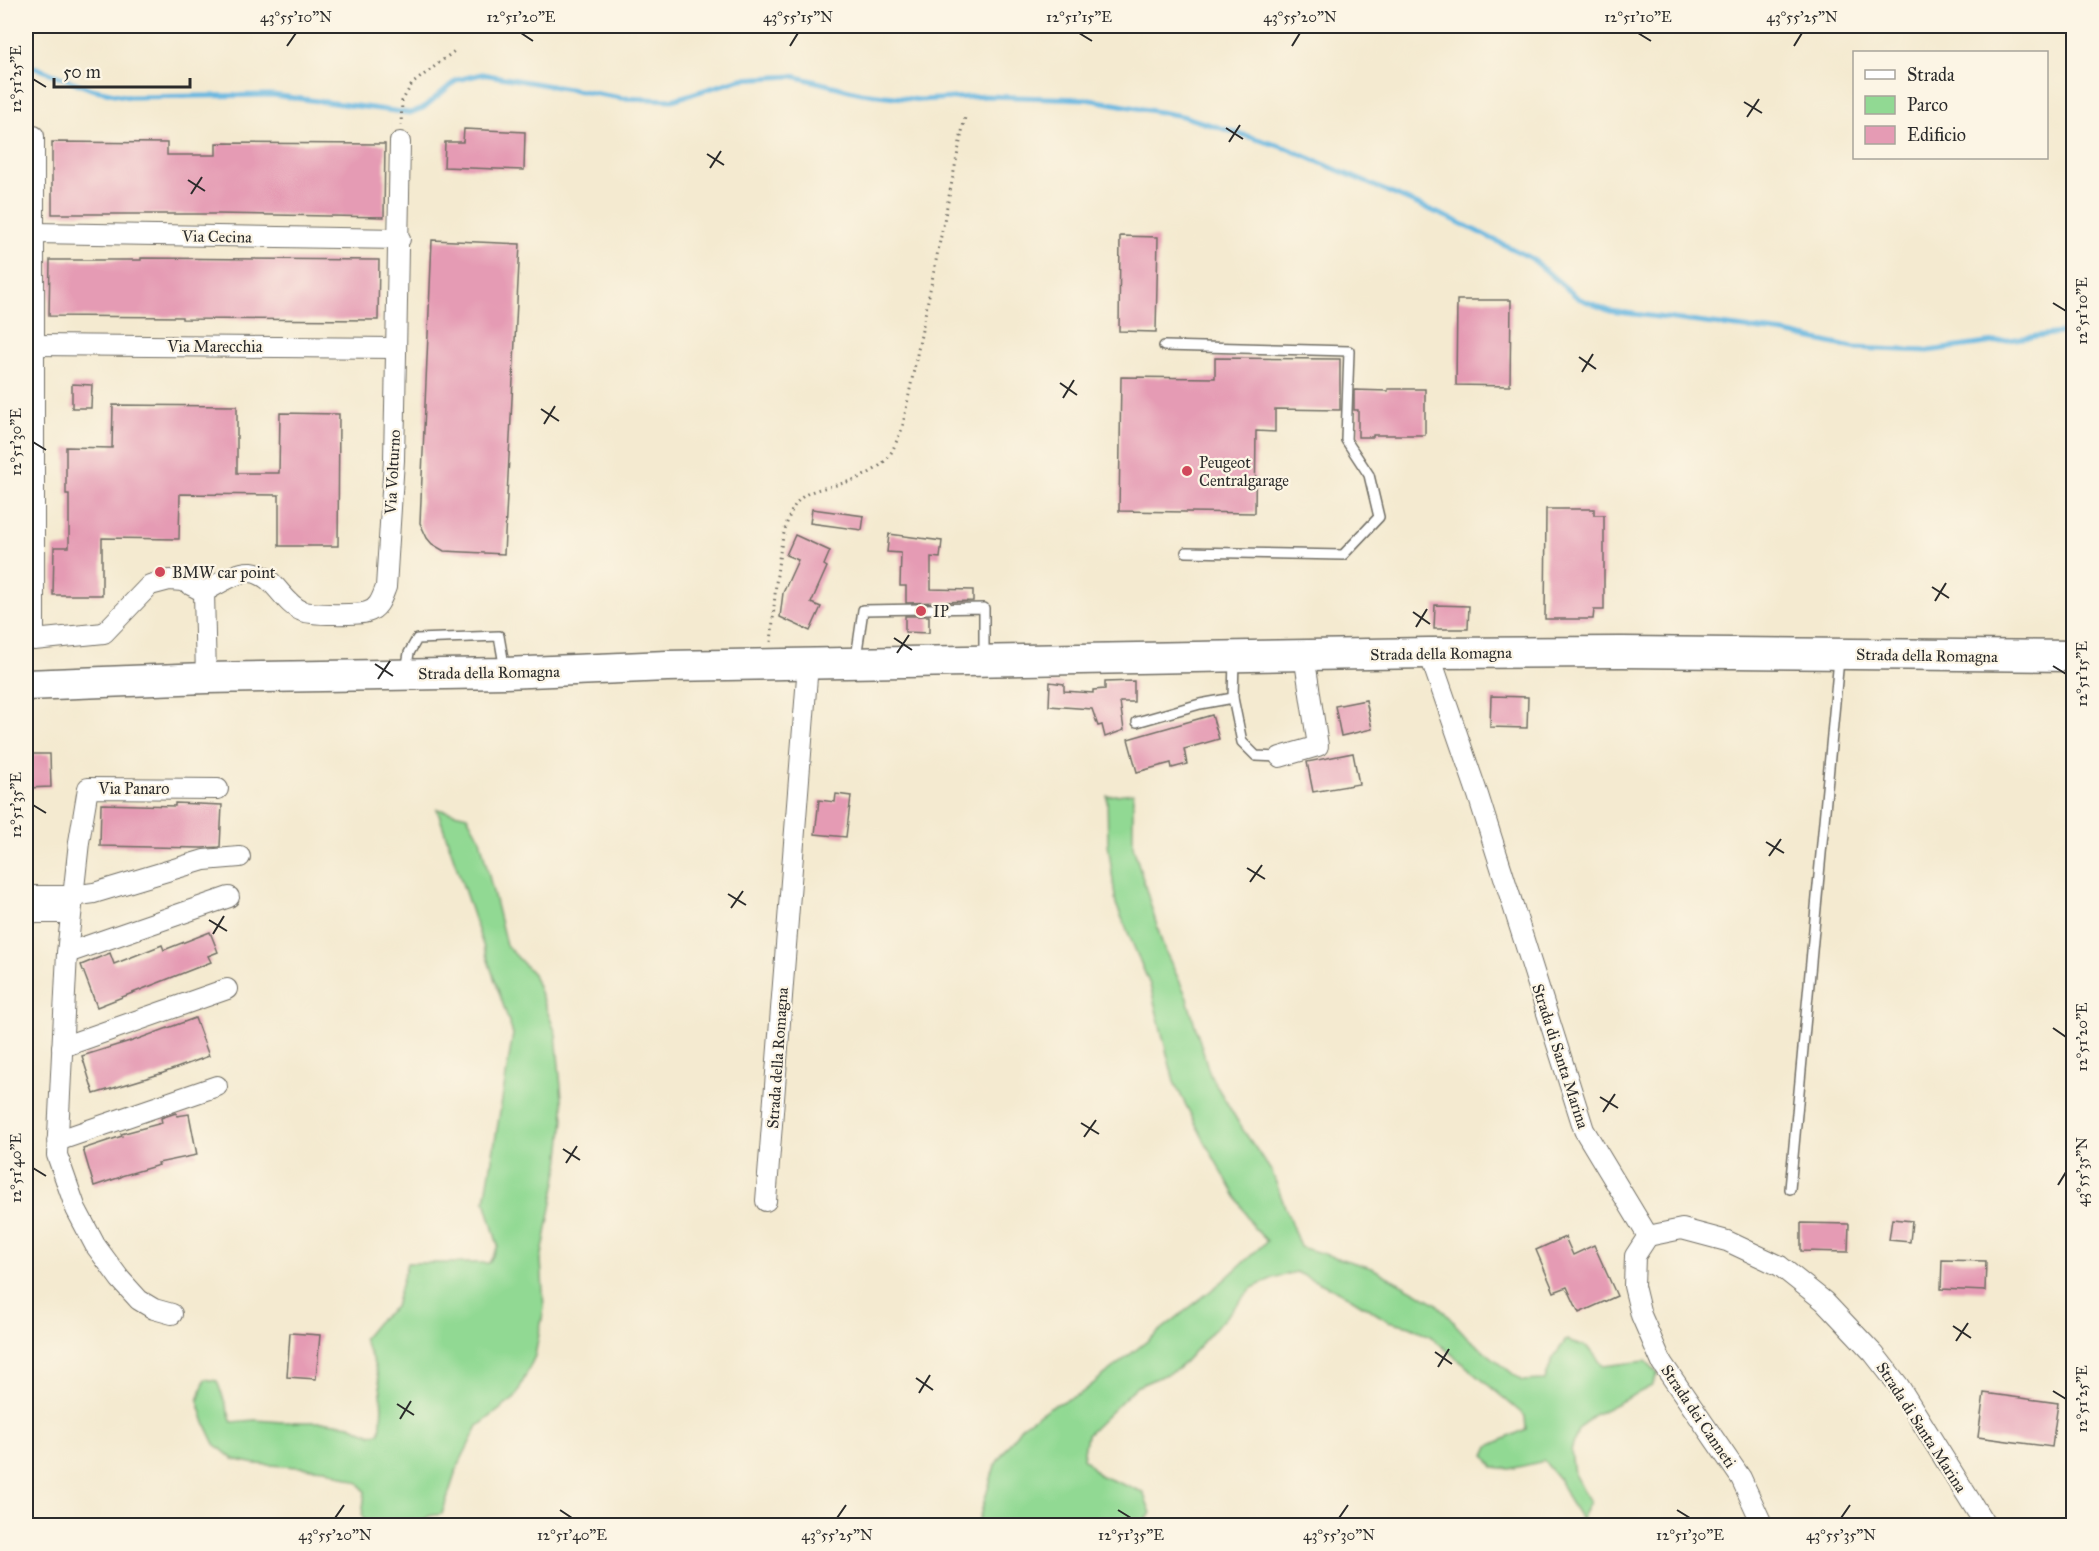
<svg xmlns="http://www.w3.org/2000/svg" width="2099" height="1551" viewBox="0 0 2099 1551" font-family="'IM FELL Great Primer',serif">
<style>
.green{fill:#91d993;stroke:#5e825f;stroke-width:1.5}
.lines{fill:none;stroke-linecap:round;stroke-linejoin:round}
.stream{stroke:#65b6e0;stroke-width:5}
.building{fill:#e59bb4}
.service-casing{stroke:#716e65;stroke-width:12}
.minor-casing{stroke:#716e65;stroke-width:22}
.primary-casing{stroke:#716e65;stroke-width:33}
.path{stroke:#716e65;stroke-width:3;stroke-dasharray:1.5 4.5;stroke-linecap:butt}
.service{stroke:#fff;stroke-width:9}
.minor{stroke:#fff;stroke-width:20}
.primary{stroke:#fff;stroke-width:30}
.ticks{fill:none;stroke:#2b2b2b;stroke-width:2}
.poi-dot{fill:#d1495b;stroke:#fcf5e5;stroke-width:2}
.labels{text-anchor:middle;stroke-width:4.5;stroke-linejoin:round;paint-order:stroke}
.street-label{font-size:16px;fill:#2b2b2b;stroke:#fcf5e5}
.poi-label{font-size:16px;fill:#2b2b2b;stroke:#fcf5e5;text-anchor:start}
.neatline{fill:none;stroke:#2b2b2b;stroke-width:2}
.ticks-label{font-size:15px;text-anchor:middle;fill:#2b2b2b}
</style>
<rect width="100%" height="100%" fill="#fcf5e5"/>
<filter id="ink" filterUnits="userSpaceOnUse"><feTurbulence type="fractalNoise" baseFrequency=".0167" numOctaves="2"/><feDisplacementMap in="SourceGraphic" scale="12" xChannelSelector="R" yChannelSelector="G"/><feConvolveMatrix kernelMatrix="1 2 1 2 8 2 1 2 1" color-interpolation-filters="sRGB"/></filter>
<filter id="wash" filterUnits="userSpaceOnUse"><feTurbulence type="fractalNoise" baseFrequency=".008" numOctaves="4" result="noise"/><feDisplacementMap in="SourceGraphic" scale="24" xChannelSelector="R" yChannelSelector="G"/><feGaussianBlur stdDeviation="1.35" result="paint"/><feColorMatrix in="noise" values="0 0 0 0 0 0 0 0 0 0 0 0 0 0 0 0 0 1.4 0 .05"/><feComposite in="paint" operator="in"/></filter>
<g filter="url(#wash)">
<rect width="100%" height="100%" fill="#f4ead0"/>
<g class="green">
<polygon points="1133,793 1133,846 1163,946 1186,995 1210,1075 1243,1130 1272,1172 1300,1247 1372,1268 1436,1303 1468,1338 1522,1381 1545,1380 1553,1358 1566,1340 1588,1347 1603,1366 1646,1361 1658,1373 1652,1386 1592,1416 1578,1430 1571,1451 1574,1474 1590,1502 1581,1519 1569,1500 1559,1479 1544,1461 1510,1469 1493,1467 1485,1455 1489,1446 1526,1429 1525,1416 1430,1336 1410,1326 1388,1321 1348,1296 1296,1272 1273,1278 1252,1288 1178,1369 1136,1387 1087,1435 1083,1458 1099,1475 1143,1492 1151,1513 1143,1525 977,1526 995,1465 1021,1427 1050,1407 1080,1394 1223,1281 1267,1241 1254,1228 1207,1146 1174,1082 1150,985 1116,904 1108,843 1107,796"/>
<path d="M437,809L467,816L480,839L506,945L533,974L556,1034L564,1119L559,1166L541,1260L544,1308L535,1356L515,1398L478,1426L457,1468L442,1514L429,1516L419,1525H367L362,1516L365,1492L359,1483L326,1469L256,1464L233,1459L215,1444L205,1423L198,1401L205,1379L217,1381L232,1422L255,1420L282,1422H328L350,1425L371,1435L380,1432C385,1395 380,1372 363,1339L377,1322L395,1307L407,1263H489L498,1246L485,1201L513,1034Z"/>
</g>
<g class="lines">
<polyline class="stream" points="26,66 37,68 91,89 129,97 272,95 410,113 423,108 457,80 482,74 621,98 672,100 741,79 793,76 861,93 920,100 986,96 1086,99 1182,116 1286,148 1454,220 1531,258 1578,298 1610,311 1785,333 1853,348 1928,351 2074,331"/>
</g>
<g id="blocks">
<g class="building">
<polygon points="464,129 525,132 524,170 444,167 445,142 463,142"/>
<polygon points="52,142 167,143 167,155 216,155 216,143 385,144 384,217 215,214 52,214"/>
<polygon points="1120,236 1158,237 1156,332 1119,331"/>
<polygon points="432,240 520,244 504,554 444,551 432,544 427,538 420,523"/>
<polygon points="141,258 379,260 378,320 182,319 182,317 49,316 50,260 141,260"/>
<polygon points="1457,300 1511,300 1510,386 1456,385"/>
<polygon points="1215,358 1340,359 1340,410 1275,409 1275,432 1256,431 1255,513 1119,511 1121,377 1215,378"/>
<polygon points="72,384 92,385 91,408 72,408"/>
<polygon points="1388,389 1425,389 1425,435 1373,435 1373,437 1358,437 1358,410 1354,410 1354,390 1388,391"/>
<polygon points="113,405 237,406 237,473 279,473 280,413 339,414 338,546 279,546 279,495 180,494 179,539 102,538 102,595 53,595 54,547 69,547 69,494 66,494 66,447 112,448"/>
<polygon points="812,509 864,516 862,530 810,523"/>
<polygon points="1546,509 1594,509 1594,515 1604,515 1604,610 1594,610 1593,619 1545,619"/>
<polygon points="889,534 942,541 940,558 931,557 931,589 973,590 973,601 906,603 906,586 900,586 901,553 887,552"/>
<polygon points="795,535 830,551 824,565 827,567 811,603 821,607 810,631 780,617 783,593 798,560 786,555"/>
<polygon points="1435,605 1469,606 1468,629 1434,629"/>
<polygon points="905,616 929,616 929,633 905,632"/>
<polygon points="1134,681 1134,702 1120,702 1124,730 1105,737 1102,725 1098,726 1092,709 1049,706 1050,682 1064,684 1064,691 1093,693 1093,690 1105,689 1105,682"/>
<polygon points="1491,696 1528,697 1527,728 1490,727"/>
<polygon points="1366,700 1372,729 1341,736 1335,706"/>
<polygon points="1212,715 1219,739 1184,749 1187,764 1172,768 1171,763 1137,772 1128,739"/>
<polygon points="1353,753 1359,784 1313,792 1307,762"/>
<polygon points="26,754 50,754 51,787 26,788"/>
<polygon points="836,794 851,796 846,837 815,834 819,800 835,802"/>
<polygon points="175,803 222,805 220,847 201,848 100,846 101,804 175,806"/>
<polygon points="210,932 218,952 208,956 211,962 97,1007 81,965 110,953 114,964 162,945 164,950"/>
<polygon points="195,1018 209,1056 163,1073 94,1094 82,1056 130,1041 130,1042"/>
<polygon points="176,1113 177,1116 189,1114 197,1155 158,1163 159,1165 121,1176 121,1177 94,1186 83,1149 122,1136 121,1134 162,1123 161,1118"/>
<polygon points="1892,1219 1912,1221 1910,1242 1889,1240"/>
<polygon points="1801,1223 1849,1224 1848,1252 1801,1251"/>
<polygon points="1565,1237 1573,1255 1594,1245 1617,1296 1579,1313 1567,1287 1554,1292 1536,1250"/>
<polygon points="1942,1260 1986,1261 1985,1291 1941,1289"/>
<polygon points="290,1333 320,1335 316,1379 287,1377"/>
<polygon points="1984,1393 2058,1403 2052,1447 1978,1437"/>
</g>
</g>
</g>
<g filter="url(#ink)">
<use href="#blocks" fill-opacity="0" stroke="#716e65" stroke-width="1.5"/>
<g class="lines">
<defs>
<g id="service">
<polyline points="1164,346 1349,351 1346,440 1369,475 1379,517 1343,555 1186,552"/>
<polyline points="856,658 863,610 984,608 984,655"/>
<polyline points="1234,659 1233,698 1242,742 1256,756 1280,757"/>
<polyline points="406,671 409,653 417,639 499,636 505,670"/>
<polyline points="1137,722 1200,704 1233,698"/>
<polyline points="1790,1189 1839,659"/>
</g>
<g id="minor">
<polyline points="34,136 34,640 104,633 150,585 169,580 183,581 204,592"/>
<polyline points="34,233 400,239"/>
<polyline points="34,345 396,348"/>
<path d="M204,592C217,585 236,571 251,572C275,575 282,603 302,611C311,615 358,615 367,612C379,609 382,597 386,587L394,460L400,142"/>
<polyline points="204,592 206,678"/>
<polyline points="1429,653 1478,795 1584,1130 1648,1236"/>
<polyline points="1280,757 1318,746 1304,655"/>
<polyline points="26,896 72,896 94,893 204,860 240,857"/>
<polyline points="26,913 71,913"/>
<polyline points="67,953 229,897"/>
<polyline points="62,1047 227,989"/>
<polyline points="57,1141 217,1086"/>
<polyline points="766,1201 808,664"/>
<polyline points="1648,1236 1682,1229 1727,1241 1780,1266 1824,1301 1874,1354 1899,1386 1986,1526"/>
<polyline points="1648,1236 1635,1256 1634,1286 1641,1315 1662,1363 1741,1478 1763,1526"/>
<polyline points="172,1314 154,1309 139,1300 120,1279 95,1245 76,1209 57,1155 67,953 79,842 88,788 218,789"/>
</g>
<polyline id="primary" points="26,685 206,678 505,673 667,666 1429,653 1622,652 2074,656"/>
</defs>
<use href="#service" class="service-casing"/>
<use href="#minor" class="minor-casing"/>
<use href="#primary" class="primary-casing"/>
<g class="path">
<polyline points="401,126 402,101 412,84 457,49"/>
<path d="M771,642C775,608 776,524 799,500C808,491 820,489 832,486C854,481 878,473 891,453C895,446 898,437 902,429L965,117"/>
</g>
<use href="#service" class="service"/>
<use href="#minor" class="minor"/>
<use href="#primary" class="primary"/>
</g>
</g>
<path class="ticks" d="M521,33L533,41M1079,33L1092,41M1638,33L1651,41M287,46L296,33M790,46L798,33M1292,46L1300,33M1794,46L1802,33M33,79L46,87M1744,102L1762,113M1747,117L1759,99M1226,128L1243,139M1229,142L1240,125M707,154L724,165M710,168L721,151M188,180L205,191M191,194L202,177M2053,303L2066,311M1579,357L1596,369M1582,372L1593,354M1060,383L1077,395M1063,398L1074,380M541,409L559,421M544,424L555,406M33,442L46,450M1932,587L1949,598M1935,601L1946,583M1413,612L1430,624M1416,627L1427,609M894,638L912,650M897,653L909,635M375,664L393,676M2053,666L2066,674M378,679L390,661M33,805L46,813M1766,842L1784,853M1769,856L1781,839M1247,868L1265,879M1250,882L1262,865M728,894L746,905M731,908L743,891M209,920L227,931M213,934L224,916M2053,1028L2066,1037M1600,1097L1618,1108M1603,1112L1615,1094M1081,1123L1099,1134M1084,1137L1096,1120M563,1149L580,1160M566,1163L577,1146M33,1168L46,1176M2058,1185L2066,1172M1953,1326L1971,1338M1956,1341L1968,1323M1435,1352L1452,1364M1438,1367L1449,1349M916,1378L933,1390M2053,1391L2066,1399M919,1393L930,1375M397,1404L414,1415M400,1419L411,1401M560,1510L572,1518M1118,1510L1131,1518M1677,1510L1690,1518M335,1518L344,1505M837,1518L846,1505M1339,1518L1348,1505M1841,1518L1850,1505"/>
<g class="poi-dot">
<circle cx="1187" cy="471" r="6"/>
<circle cx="160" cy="572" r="6"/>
<circle cx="921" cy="611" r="6"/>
</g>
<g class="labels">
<g class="street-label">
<text transform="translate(217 236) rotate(1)" y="6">Via Cecina</text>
<text x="215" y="352">Via Marecchia</text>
<text transform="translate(392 472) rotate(-87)" y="6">Via Volturno</text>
<text transform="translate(1441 653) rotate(-1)" y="6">Strada della Romagna</text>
<text transform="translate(1927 655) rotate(1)" y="6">Strada della Romagna</text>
<text transform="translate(489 672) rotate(-1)" y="6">Strada della Romagna</text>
<text x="134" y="794">Via Panaro</text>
<text transform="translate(1561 1056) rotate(72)" y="6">Strada di Santa Marina</text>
<text transform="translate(777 1058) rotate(-86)" y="6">Strada della Romagna</text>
<text transform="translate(1699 1416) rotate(56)" y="6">Strada dei Canneti</text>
<text transform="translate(1922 1427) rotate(57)" y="6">Strada di Santa Marina</text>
</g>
<g class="poi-label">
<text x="1199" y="468">Peugeot<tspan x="1199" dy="18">Centralgarage</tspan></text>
<text x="172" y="578">BMW car point</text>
<text x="933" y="617">IP</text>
</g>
</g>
<rect width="2099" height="1551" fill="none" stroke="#fcf5e5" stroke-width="66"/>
<rect x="1853" y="51" width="195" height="108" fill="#fcf5e5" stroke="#a8a49b" stroke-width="1.5"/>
<rect x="1865" y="70" width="30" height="9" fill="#ffffff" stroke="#a8a49b" stroke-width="1.5"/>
<text x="1907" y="81" font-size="18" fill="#2b2b2b">Strada</text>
<rect x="1865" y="96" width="30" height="18" fill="#91d993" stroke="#a8a49b" stroke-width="1.5"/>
<text x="1907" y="111" font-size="18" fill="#2b2b2b">Parco</text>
<rect x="1865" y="126" width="30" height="18" fill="#e59bb4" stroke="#a8a49b" stroke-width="1.5"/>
<text x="1907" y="141" font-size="18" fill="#2b2b2b">Edificio</text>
<path d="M54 78v9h136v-9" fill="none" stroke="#2b2b2b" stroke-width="3"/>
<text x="63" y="78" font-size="18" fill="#2b2b2b" stroke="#fcf5e5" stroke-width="4.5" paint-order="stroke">50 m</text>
<rect x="33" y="33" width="2033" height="1485" class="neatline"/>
<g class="ticks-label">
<text x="296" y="22">43°55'10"N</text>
<text x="521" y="22">12°51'20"E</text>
<text x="798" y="22">43°55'15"N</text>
<text x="1079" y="22">12°51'15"E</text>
<text x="1300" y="22">43°55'20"N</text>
<text x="1638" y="22">12°51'10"E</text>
<text x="1802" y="22">43°55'25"N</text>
<text transform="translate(16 79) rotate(-90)" y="5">12°51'25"E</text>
<text transform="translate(2082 311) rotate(-90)" y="5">12°51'10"E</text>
<text transform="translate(16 442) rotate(-90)" y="5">12°51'30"E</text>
<text transform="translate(2082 674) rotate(-90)" y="5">12°51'15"E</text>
<text transform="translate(16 805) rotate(-90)" y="5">12°51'35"E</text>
<text transform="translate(2082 1037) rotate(-90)" y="5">12°51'20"E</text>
<text transform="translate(16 1168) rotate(-90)" y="5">12°51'40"E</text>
<text transform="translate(2082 1172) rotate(-90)" y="5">43°55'35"N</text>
<text transform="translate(2082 1399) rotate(-90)" y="5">12°51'25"E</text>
<text x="335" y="1540">43°55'20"N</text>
<text x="572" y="1540">12°51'40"E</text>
<text x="837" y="1540">43°55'25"N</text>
<text x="1131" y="1540">12°51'35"E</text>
<text x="1339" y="1540">43°55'30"N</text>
<text x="1690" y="1540">12°51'30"E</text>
<text x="1841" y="1540">43°55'35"N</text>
</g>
</svg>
